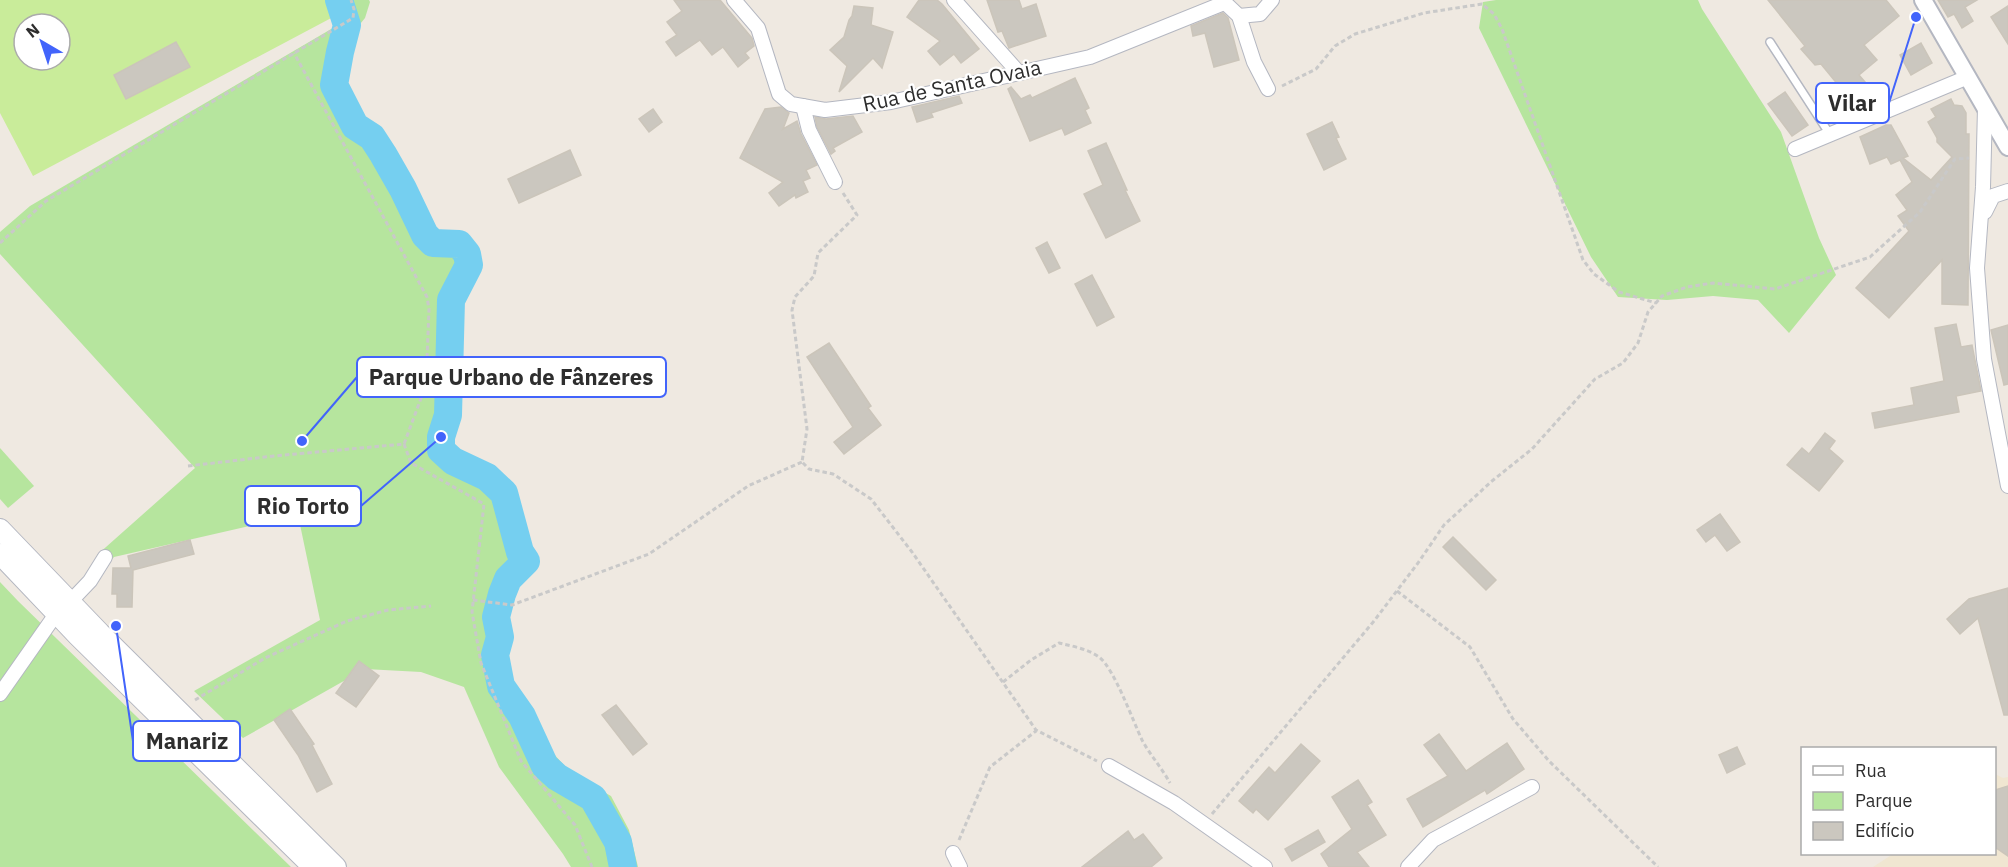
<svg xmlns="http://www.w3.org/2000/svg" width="2008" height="867" viewBox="0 0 2008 867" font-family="'IBM Plex Sans',sans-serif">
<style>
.education{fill:#f0e6d1}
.green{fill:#b6e59e}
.pitch{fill:#c9ec9a;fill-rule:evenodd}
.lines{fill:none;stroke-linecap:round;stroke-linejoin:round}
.river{stroke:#75cff0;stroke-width:28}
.building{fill:#cbc7bf;stroke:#cbc5ba;stroke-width:1.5}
.service-casing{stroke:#b4b7c1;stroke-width:10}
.minor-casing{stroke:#b4b7c1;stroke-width:16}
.tertiary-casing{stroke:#b4b7c1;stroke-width:20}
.secondary-casing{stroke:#b4b7c1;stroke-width:22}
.path{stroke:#c9c9c9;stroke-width:3;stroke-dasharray:4.5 3;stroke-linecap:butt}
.service{stroke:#fff;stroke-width:7}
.minor{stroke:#fff;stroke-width:14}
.tertiary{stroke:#fff;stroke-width:16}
.secondary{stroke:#fff;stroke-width:20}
.labels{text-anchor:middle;stroke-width:4.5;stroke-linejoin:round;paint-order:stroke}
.street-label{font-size:21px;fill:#2e2e2e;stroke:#fff}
.leader{fill:none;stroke:#4264fb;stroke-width:2}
.callout-dot{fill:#4264fb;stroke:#fff;stroke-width:2}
.callout{fill:#fff;stroke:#4264fb;stroke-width:2}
.callout-label{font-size:22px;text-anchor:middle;font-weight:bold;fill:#2e2e2e}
</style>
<rect width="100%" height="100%" fill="#efe9e1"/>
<polygon class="education" points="1995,774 2003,778 2008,777 2008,867 1873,867 1893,854 1994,854"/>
<g class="green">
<polygon points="325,0 369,0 370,2 365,18 347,40 335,48 325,69 327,91 338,118 349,132 366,144 421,245 452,253 460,262 442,303 440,394 433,453 482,483 498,500 507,536 514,559 513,595 506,615 504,635 506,673 540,739 573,775 611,796 629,830 638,867 571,867 563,854 499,767 464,687 421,672 365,669 243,738 194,691 320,620 298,515 114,557 109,563 97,555 195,468 0,254 0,232 30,206 338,25 335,16"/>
<polygon points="1496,0 1698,0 1702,9 1781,132 1819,238 1836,275 1789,333 1758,300 1713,296 1667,300 1618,297 1591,257 1479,28 1483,2"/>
<polygon points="0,448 34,486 8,508 0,499"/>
<polygon points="0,582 18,601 291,867 0,867"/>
</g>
<path class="pitch" d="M0,0H325L335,16L33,176L0,113ZM24,24H60V60H24Z"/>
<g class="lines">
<polyline class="river" points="339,0 347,25 340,52 334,85 355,126 372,137 383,154 403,189 425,235 433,243 459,244 467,254 469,265 451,300 448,415 441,437 441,450 453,461 487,477 504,493 520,552 526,561 508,579 502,594 496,617 500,637 495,655 501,686 522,716 545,766 557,777 593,798 618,842 623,867"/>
</g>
<g class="building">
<polygon points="674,0 720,0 752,38 754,46 745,53 749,58 738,67 723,47 712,55 700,40 676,56 666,42 677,35 667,22 682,11"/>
<polygon points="919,0 937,0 942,4 979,49 961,63 954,54 940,65 928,51 940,41 907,17"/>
<polygon points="987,0 1019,0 1022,9 1036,4 1046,36 1009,48 1002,31 998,32"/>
<polygon points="1768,0 1886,0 1899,16 1864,45 1877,60 1859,75 1872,90 1876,103 1857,108 1821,64 1815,65 1801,49 1805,46"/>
<polygon points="1938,0 1977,0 1965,7 1973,21 1962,28 1954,14 1948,17"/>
<polygon points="854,6 873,8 871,25 893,32 882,68 873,58 839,92 847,66 830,50 844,37 849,20 852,16"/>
<polygon points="2008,6 2008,44 1991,17"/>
<polygon points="1223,13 1228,18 1239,60 1214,67 1205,33 1193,36 1191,26"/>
<polygon points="176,42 190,67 126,99 114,75"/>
<polygon points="1921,43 1932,63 1911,75 1900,55"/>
<polygon points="1075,78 1089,108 1085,110 1091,123 1065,135 1062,128 1030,141 1008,89 1011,87 1021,99 1030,95 1032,98"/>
<polygon points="1785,92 1808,125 1792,136 1768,104"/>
<polygon points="959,96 962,103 931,113 933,117 917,122 912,107"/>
<polygon points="1951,99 1954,105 1962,106 1966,113 1966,134 1969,134 1968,305 1942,304 1942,260 1889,318 1856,288 1909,231 1898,216 1907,210 1896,195 1912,182 1900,160 1891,164 1887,157 1870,164 1860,137 1886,125 1891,125 1908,156 1903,158 1931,180 1952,157 1937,142 1937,138 1928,122 1936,117 1931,109"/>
<polygon points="781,107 789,113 783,129 797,121 801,134 817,165 806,170 810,178 803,181 808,192 796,198 795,195 779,206 769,193 783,182 740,158 765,109"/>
<polygon points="653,109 662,122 649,132 639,119"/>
<polygon points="853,116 862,132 833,148 835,151 831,154 817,127 815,117 826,119"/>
<polygon points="1332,122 1339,137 1336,138 1346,159 1324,170 1307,134"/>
<polygon points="1106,143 1127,190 1125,190 1140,221 1106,238 1084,194 1103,185 1088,151"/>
<polygon points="570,150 581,175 519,203 508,179"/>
<polygon points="1047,242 1060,268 1049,273 1036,248"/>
<polygon points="1092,275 1114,317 1097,326 1075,284"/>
<polygon points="1956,324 1961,347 1972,345 1981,391 1956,396 1959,412 1875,428 1872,413 1914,405 1911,388 1944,381 1935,328"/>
<polygon points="2008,325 2008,384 2004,385 1991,330"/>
<polygon points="829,343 871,406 868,408 881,425 844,454 834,442 853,427 807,357"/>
<polygon points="1825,433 1835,441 1829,449 1843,461 1819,491 1787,465 1802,448 1809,454"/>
<polygon points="1720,514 1740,542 1727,551 1715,535 1706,542 1697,530"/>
<polygon points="1453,537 1496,580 1486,590 1443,547"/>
<polygon points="190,540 194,554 133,570 132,607 117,607 117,594 112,594 113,568 131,568 128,556"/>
<polygon points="2008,588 2008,715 2004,715 1978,618 1960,634 1947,619 1969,599"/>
<polygon points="359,661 379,676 356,707 336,693"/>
<polygon points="616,705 647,744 633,755 602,715"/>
<polygon points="290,709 314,744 312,745 332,784 317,792 298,755 274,720"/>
<polygon points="1439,734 1466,771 1507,743 1524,769 1487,794 1485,790 1423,827 1407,799 1448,776 1424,745"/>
<polygon points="1301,744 1320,761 1268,820 1256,809 1253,813 1239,801 1269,767 1275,773"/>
<polygon points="1737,747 1745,764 1727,773 1719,755"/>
<polygon points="1358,780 1372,802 1367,805 1386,835 1357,852 1369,867 1329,867 1321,854 1352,829 1332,797"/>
<polygon points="2008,786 2008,856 1995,847 1995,790"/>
<polygon points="1318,830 1325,842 1292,861 1285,849"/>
<polygon points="1128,831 1134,840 1143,834 1162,858 1151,867 1082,867"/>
</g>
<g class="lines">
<defs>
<polyline id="service" points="1770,42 1829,133"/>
<g id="minor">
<polyline points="734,0 758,28 779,94 791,104 825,110 891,102 1090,57 1224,3"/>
<polyline points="954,0 1019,73"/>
<polyline points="1222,0 1239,16 1254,62 1268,89"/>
<polyline points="1239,16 1260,14 1272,0"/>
<polyline points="803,106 809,130 835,182"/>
<polyline points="1985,108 1983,187 1977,268 1984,359 2008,486"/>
<polyline points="1795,149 1968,77"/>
<polyline points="1985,212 1993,196 2008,191"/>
<polyline points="70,602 90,581 105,557"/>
<polyline points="0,694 56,614"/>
<polyline points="1109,766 1174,803 1265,867"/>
<polyline points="953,853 960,867"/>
<polyline points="1408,867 1433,840 1532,787"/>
</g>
<polyline id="tertiary" points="1923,0 2008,147"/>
<g id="secondary">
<polyline points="0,529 100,633 336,867"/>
<polyline points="0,554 78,636 313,867"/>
</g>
</defs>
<use href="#service" class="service-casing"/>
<use href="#minor" class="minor-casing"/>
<use href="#tertiary" class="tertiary-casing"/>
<use href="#secondary" class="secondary-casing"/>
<g class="path">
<polyline points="1282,86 1316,69 1335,46 1355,34 1424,13 1482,4 1494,14 1502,29 1583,260 1594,274 1619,292 1656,303"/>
<polyline points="843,193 857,215 818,253 814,276 795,297 792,310 807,429 802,462 809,469 833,474 871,499 912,552 1036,730 1097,761"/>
<polyline points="0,243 46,201 353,18 354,9 351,0"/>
<polyline points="404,444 411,463 484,504 472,612 481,663 521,761 575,825 592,867"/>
<polyline points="188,466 274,456 404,444 426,385 429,309 427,297 294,53"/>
<polyline points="1397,591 1470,647 1513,719 1549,761 1658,867"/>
<polyline points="473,600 512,605 649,554 748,486 802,462"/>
<path d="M1003,682L1031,660L1059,643C1072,646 1088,649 1099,657C1114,668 1133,721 1142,740C1150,755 1162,768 1170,783"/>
<polyline points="195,700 265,658 347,621 388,610 431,606"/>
<polyline points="1212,814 1374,621 1418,563 1444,525 1492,481 1532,449 1595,379 1623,363 1638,343 1648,312 1662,296 1687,287 1713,283 1775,289 1870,257 1920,212 1955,159 1969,158"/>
<polyline points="959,840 990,767 1036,731"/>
</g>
<use href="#service" class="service"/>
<use href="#minor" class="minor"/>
<use href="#tertiary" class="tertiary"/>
<use href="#secondary" class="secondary"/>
</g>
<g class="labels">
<g class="street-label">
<text transform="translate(952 86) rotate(-12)" y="7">Rua de Santa Ovaia</text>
</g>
</g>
<path class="leader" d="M1916 17L1889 103M302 441L357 377M441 437L361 506M116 626L133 741"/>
<g class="callout-dot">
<circle cx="1916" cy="17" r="6"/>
<circle cx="302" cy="441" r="6"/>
<circle cx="441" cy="437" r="6"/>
<circle cx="116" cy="626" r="6"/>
</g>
<g class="callout">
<rect x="1816" y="83" width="73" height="40" rx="6"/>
<rect x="357" y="357" width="309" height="40" rx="6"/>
<rect x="245" y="486" width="116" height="40" rx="6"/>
<rect x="133" y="721" width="107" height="40" rx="6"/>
</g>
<g class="callout-label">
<text x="1852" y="111">Vilar</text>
<text x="511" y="385">Parque Urbano de Fânzeres</text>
<text x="303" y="514">Rio Torto</text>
<text x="187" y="749">Manariz</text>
</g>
<rect x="1801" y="747" width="195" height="108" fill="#ffffff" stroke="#ababab" stroke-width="1.5"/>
<rect x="1813" y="766" width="30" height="9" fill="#ffffff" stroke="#ababab" stroke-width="1.5"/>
<text x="1855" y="777" font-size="18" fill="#2e2e2e">Rua</text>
<rect x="1813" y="792" width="30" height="18" fill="#b6e59e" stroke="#ababab" stroke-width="1.5"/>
<text x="1855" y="807" font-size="18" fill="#2e2e2e">Parque</text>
<rect x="1813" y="822" width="30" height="18" fill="#cbc7bf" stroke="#ababab" stroke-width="1.5"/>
<text x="1855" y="837" font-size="18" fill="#2e2e2e">Edifício</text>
<g transform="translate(42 42) rotate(321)"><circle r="28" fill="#ffffff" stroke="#ababab" stroke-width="1.5"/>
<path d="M0-4.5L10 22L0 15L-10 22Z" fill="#4264fb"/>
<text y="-9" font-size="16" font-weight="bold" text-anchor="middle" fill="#2e2e2e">N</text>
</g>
</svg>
